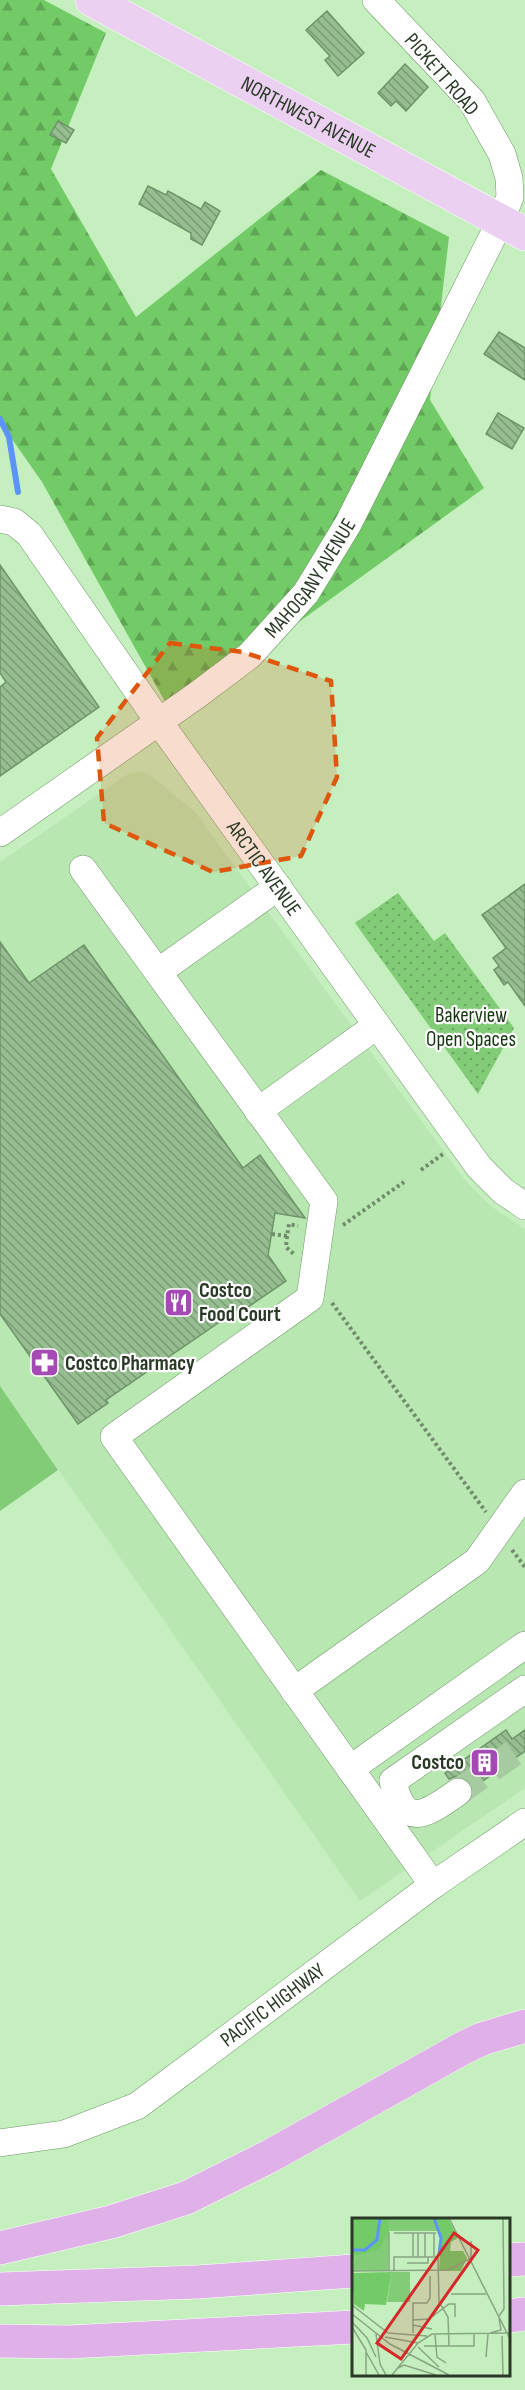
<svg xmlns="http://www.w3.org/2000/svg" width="525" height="2390" viewBox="0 0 525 2390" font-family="'Sofia Sans Condensed',sans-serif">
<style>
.built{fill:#b8e7b1}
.grass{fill:#82cc78}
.forest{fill:url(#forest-firs)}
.park{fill:url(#park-dots)}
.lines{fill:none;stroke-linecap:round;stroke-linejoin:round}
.stream{stroke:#5c94f9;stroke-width:6}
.building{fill:url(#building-back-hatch);stroke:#6d9468;stroke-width:1.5}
.minor-tunnel{stroke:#a7cba0;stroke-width:27;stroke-dasharray:27 14;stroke-linecap:butt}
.minor-casing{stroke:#70966a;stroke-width:28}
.major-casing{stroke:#fff;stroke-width:34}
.highway-casing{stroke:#fff;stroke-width:34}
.path{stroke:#718c6c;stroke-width:4;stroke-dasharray:3 3;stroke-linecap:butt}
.minor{stroke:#fff;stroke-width:27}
.major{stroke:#ecd0f2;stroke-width:33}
.highway{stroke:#e0b0e9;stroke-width:33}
.marked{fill:#de570d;fill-opacity:0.2;stroke:#de570d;stroke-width:4.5;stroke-dasharray:12 8;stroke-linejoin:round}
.labels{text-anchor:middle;stroke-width:4.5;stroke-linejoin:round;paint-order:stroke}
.street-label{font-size:21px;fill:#293926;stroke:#fff}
.park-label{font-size:21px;fill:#13360e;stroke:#fff}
.poi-label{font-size:21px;font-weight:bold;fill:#293926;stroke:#fff;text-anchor:start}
.inset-river{fill:none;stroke:#5c94f9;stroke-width:3}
.inset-road{fill:none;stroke:#87a682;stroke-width:1.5}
.view{fill:#d62828;fill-opacity:0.15;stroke:#d62828;stroke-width:3}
.inset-edge{fill:none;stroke:#293926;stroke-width:3}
</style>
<defs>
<pattern id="forest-firs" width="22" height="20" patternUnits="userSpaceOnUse" patternTransform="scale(1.5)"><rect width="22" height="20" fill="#72cb66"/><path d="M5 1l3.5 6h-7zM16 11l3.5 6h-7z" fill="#5ea654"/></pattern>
<pattern id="park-dots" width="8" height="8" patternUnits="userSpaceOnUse" patternTransform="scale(1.5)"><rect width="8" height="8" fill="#82cc78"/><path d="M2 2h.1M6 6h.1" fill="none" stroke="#6aa762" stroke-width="1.8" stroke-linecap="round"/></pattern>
<pattern id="building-back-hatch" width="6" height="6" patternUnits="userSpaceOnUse" patternTransform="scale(1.5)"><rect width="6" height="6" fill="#96be90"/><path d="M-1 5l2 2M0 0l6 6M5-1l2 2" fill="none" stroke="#7a9b75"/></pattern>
</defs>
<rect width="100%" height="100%" fill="#c6efbf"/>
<polygon class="built" points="142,771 154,778 195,812 464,1179 492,1207 525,1229 525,1788 360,1901 0,1386 0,862 128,774"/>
<polygon class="grass" points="0,1386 58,1470 0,1511"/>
<polygon class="forest" points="0,0 44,0 106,33 51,169 136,317 321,170 449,237 430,400 484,488 172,714 42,482 0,422"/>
<polygon class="park" points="398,893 434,941 445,933 514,1028 478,1094 355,923"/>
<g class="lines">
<polyline class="stream" points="0,419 9,437 18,492"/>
</g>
<g class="building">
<polygon points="327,11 364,53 338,76 325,60 330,56 306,30"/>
<polygon points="405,64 428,87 406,111 396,101 391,106 378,93"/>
<polygon points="58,121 74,130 66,143 50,135"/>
<polygon points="148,186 166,195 168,191 201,209 205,202 220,211 202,245 191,239 191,233 139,204"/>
<polygon points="499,332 525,348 525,380 484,354"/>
<polygon points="498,413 524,428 512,449 486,434"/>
<polygon points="0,565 99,707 0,776 0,687 6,682 0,673"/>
<polygon points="525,884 525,1006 508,982 504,985 494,970 499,966 493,958 506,948 482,915"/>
<polygon points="0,942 29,983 84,945 243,1168 260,1155 305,1218 275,1213 268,1255 286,1281 245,1309 243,1306 106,1400 108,1403 78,1424 0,1314"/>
<polygon points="506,1730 512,1739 525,1730 525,1751 473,1788 471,1783 464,1778 456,1776 449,1779 445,1773"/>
</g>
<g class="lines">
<polyline class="minor-tunnel" points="458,1792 525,1745"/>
<defs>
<g id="minor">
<path id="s1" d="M0,519L14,522L29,534L159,722L479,1167L503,1191L525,1206"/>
<path id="s2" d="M0,833L197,695L250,655L306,593L348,524L500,222L510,197L509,178L502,154L472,101L376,0"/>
<polyline points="83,869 324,1201 310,1298 114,1437 433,1885"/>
<polyline points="158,972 278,887"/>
<polyline points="258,1111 376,1026"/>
<polyline points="294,1691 477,1561 525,1493"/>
<polyline points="350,1769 525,1645"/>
<path d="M458,1792C428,1813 404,1832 393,1781L525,1689"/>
<path id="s3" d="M0,2143L64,2134L137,2106L433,1885L525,1822"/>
</g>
<g id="major">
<path id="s4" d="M92,0L525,234"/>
</g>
<g id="highway">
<polyline points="0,2248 111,2222 186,2198 270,2156 463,2048 482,2039 525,2026"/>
<polyline points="508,2260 525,2259"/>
<polyline points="0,2289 198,2282 354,2271"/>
<polyline points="508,2316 525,2314"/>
<polyline points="0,2341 69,2342 354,2327"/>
</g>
</defs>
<use href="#minor" class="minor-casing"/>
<use href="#major" class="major-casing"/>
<use href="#highway" class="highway-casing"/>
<g class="path">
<polyline points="421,1170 443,1154"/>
<polyline points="343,1225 404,1182"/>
<polyline points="272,1234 287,1236 289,1224 298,1226"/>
<polyline points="287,1236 286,1247 295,1255"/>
<polyline points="332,1303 486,1512"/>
<polyline points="512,1550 525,1567"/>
</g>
<use href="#minor" class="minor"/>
<use href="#major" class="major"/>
<use href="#highway" class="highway"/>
</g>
<path class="marked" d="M170,643L243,652L331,681L337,777L301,856L213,872L104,823L97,738Z"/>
<defs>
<symbol id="restaurant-square" viewBox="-11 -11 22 22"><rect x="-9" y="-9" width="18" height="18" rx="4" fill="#a54ab4" stroke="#fff"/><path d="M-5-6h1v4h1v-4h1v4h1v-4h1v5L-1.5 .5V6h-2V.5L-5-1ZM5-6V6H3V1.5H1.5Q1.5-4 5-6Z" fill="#fff"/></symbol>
<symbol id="pharmacy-square" viewBox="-11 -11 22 22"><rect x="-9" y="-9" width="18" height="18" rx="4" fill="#a54ab4" stroke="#fff"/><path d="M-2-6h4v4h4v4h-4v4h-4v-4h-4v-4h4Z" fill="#fff"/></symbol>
<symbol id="building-square" viewBox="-11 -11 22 22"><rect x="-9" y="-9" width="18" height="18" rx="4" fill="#a54ab4" stroke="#fff"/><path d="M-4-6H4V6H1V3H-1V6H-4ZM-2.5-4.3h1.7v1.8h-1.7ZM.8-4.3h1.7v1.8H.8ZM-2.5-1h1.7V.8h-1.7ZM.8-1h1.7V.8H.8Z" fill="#fff"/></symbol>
</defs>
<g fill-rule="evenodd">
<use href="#restaurant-square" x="162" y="1286" width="33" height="33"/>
<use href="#pharmacy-square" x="28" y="1346" width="33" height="33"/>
<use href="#building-square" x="468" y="1746" width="33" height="33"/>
</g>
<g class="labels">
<g class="street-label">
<text transform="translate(442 74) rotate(49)" y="7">PICKETT ROAD</text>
<text dy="7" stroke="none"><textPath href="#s4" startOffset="246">NORTHWEST AVENUE</textPath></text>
<text dy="7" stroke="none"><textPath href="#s2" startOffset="405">MAHOGANY AVENUE</textPath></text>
<text dy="7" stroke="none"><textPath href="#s1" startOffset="442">ARCTIC AVENUE</textPath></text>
<text dy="7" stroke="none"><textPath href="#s3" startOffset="312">PACIFIC HIGHWAY</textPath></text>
</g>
<g class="park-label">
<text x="471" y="1022">Bakerview<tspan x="471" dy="24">Open Spaces</tspan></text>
</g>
<g class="poi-label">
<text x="199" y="1297">Costco<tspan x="199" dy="24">Food Court</tspan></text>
<text x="65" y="1370">Costco Pharmacy</text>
<text x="464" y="1769" text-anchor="end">Costco</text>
</g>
</g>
<g transform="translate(352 2218)">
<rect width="158" height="158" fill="#c6efbf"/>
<path d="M36,0H83L85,13H37L36,52L0,53L3,38L28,24L36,12ZM40,54H58V84H35Z" fill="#82cc78"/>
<path d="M0,0H36L37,13L27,31L3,38L0,49ZM83,0H96L106,20L99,24L98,33H111L115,40L109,53H87L89,18ZM40,54L34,87L13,86L12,93L2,86L0,55Z" fill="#72cb66"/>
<path class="inset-river" d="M82,0L89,20L87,37M0,32H13L25,22L28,0"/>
<path class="inset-road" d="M97,0L158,121M37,14V53M42,15H84M61,15V39M66,15V39M82,15V38M73,39V15M55,45H76V39M0,53L97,52L119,40V23M42,53V39H86L87,84L96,99L97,128M99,76H134M0,87L36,115L75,118M0,96L38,126L97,157M147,98L152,91L151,0M61,102L77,101L97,86H103V99M0,104L15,120L24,139M61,107L80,111M0,109L14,132V157M61,115V85H75L78,80V58M138,115L149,112L147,100M24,116L28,146L34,157M83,117L85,139L94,145M150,118L151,157M33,119L66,125M72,128H122V116M66,129L87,149M14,134L27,157M134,139L136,116M46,150L52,147L84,157M40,157L66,125L80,116L158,115"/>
<path class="view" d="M102,15L126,32L49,141L25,125Z"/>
<rect width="158" height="158" class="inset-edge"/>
</g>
</svg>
